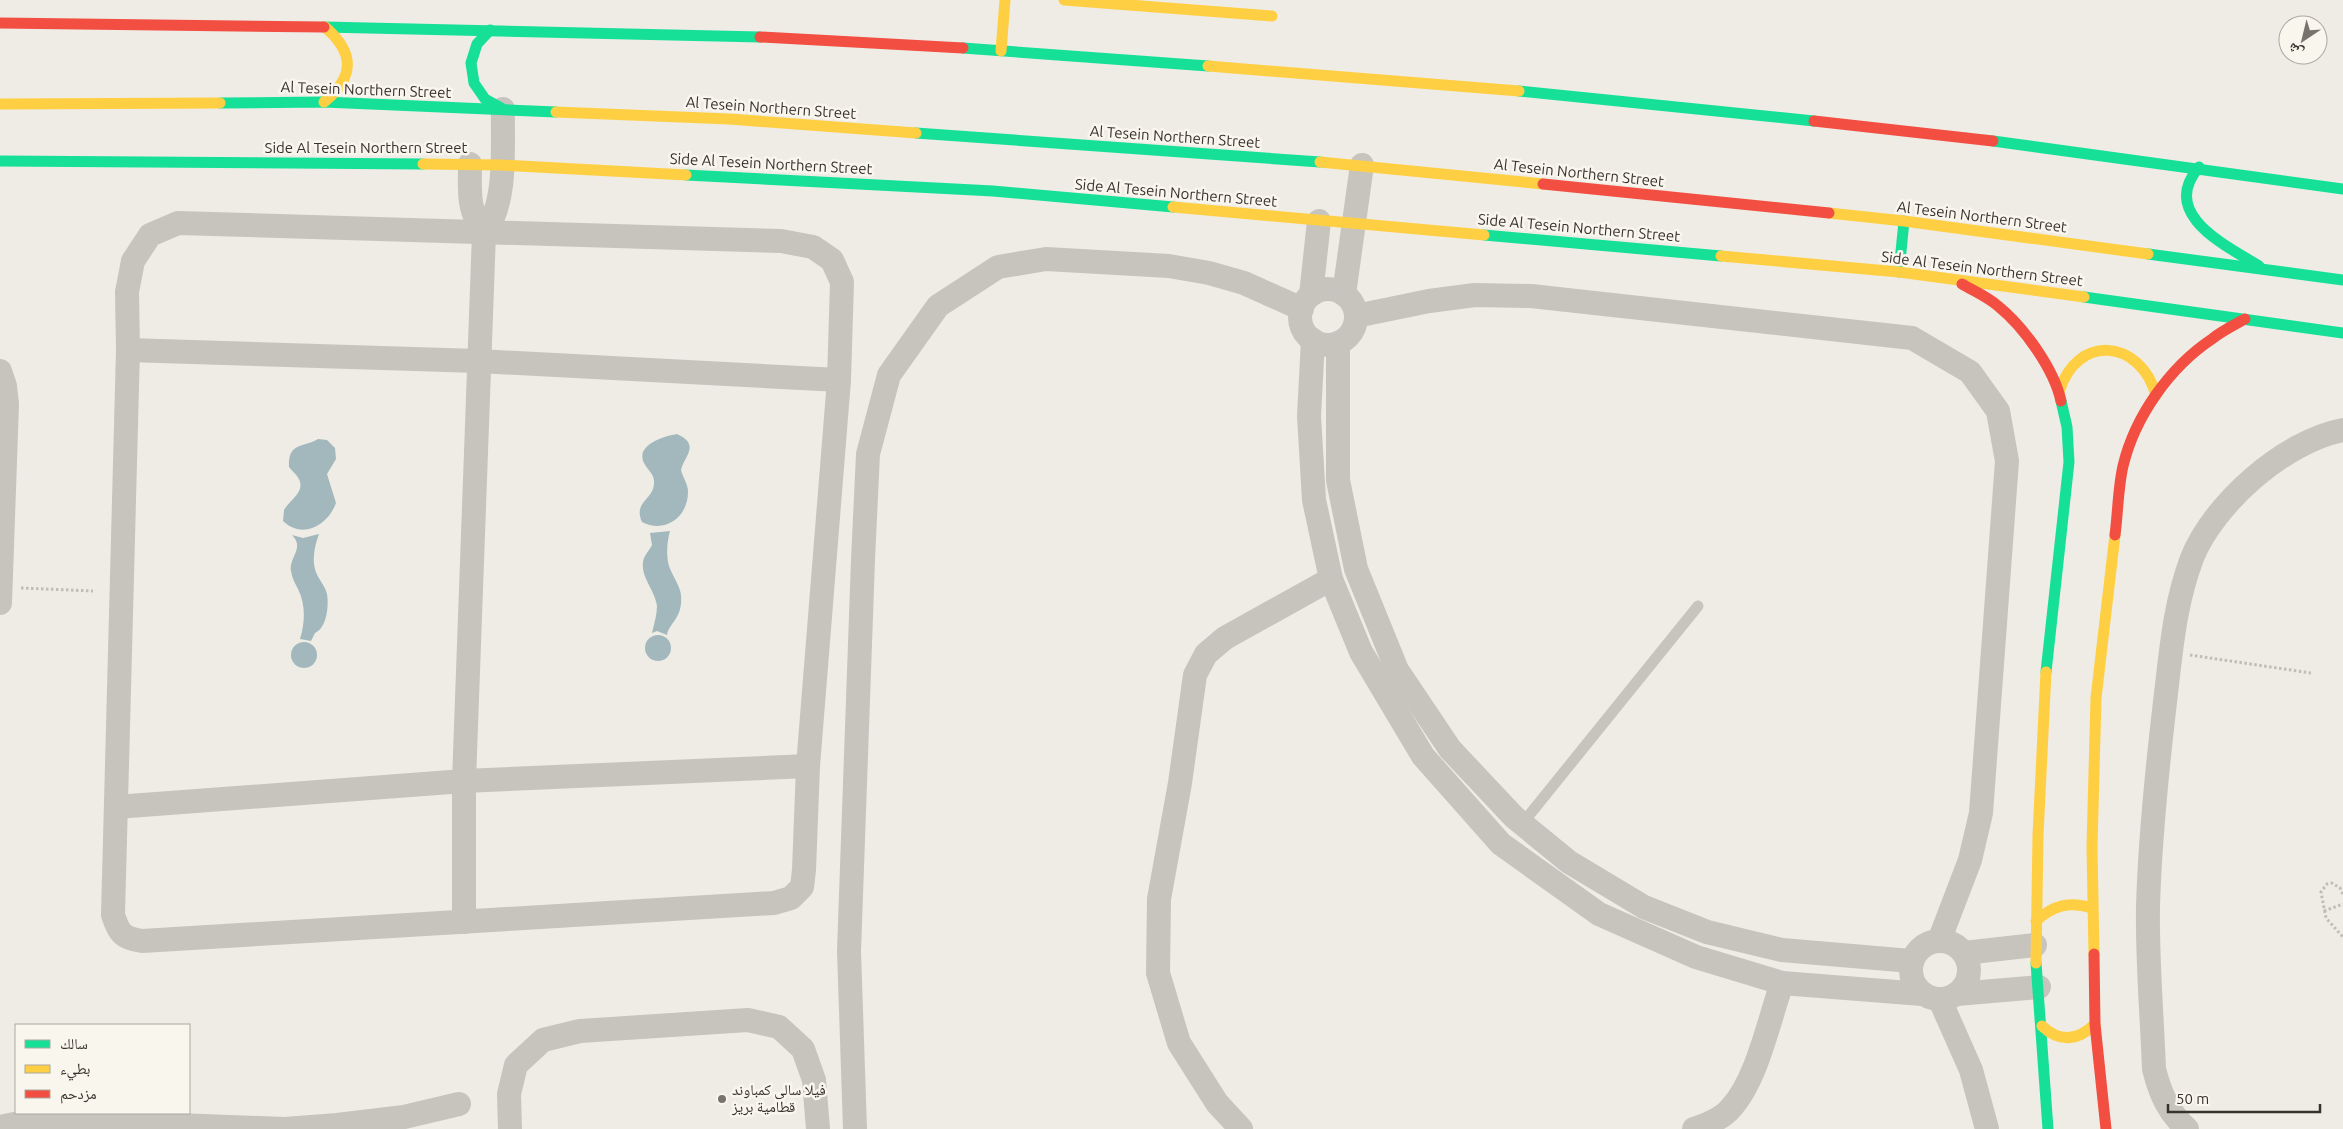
<svg xmlns="http://www.w3.org/2000/svg" width="2343" height="1129" viewBox="0 0 2343 1129" font-family="Ubuntu,'Noto Naskh Arabic',sans-serif">
<style>
.water{fill:#a3b8bd}
.lines{fill:none;stroke-linecap:round;stroke-linejoin:round}
.path{stroke:#c0bdb6;stroke-width:3;stroke-dasharray:2.5 2.5;stroke-linecap:butt}
.lane{stroke:#c7c4be;stroke-width:11}
.street{stroke:#c7c4be;stroke-width:24}
.fast{stroke:#16e098;stroke-width:11}
.slow{stroke:#ffcf43;stroke-width:11}
.jam{stroke:#f24e42;stroke-width:11}
.poi-dot{fill:#78736d;stroke:#f9f6ee;stroke-width:2}
.labels{text-anchor:middle;stroke-width:5;stroke-linejoin:round;paint-order:stroke}
.street-label{font-size:15px;fill:#38322c;stroke:#f9f6ee}
.poi-label{font-size:15px;fill:#38322c;stroke:#f9f6ee;text-anchor:start}
</style>
<rect width="100%" height="100%" fill="#eeece5"/>
<g class="water">
<path d="M677,434C701,445 684,456 681,470C683,478 688,484 688,492C688,517 665,534 642,522C633,502 653,500 654,484C655,474 648,471 644,463C635,445 664,436 677,434Z"/>
<path d="M318,439L327,440L335,448L336,459L327,474L336,503C328,525 303,540 283,521L284,510C290,499 308,491 297,476C295,473 292,471 289,467C288,442 303,448 318,439Z"/>
<path d="M670,531C667,542 666,555 669,566C674,580 683,588 681,603C680,619 669,624 667,635L657,631L652,633C654,624 657,615 657,606C655,590 641,578 643,562C644,555 649,551 652,545L650,533Z"/>
<path d="M319,534C315,545 312,558 315,569C317,578 325,585 327,594C329,605 327,628 315,633L311,641L300,639C305,623 306,605 298,589C295,583 292,578 291,571C289,557 305,548 292,535L303,538Z"/>
<circle cx="658" cy="648" r="13"/>
<circle cx="304" cy="655" r="13"/>
</g>
<g class="lines">
<g class="path">
<polyline points="21,588 93,591"/>
<polyline points="2190,655 2311,673"/>
<polyline points="2343,894 2340,888 2332,883 2327,884 2321,892 2326,918 2343,937"/>
<polyline points="2324,911 2343,904"/>
</g>
<polyline class="lane" points="1522,824 1698,606"/>
<g class="street">
<path d="M470,164C470,192 467,209 484,233"/>
<path d="M178,223L781,241L813,247L832,260L842,282L839,380L808,766L804,870L802,887L791,898L774,903L142,941C122,938 119,933 113,915L128,350L127,292L133,261L150,235Z"/>
<circle cx="1328" cy="317" r="28"/>
<polyline points="1344,294 1362,165"/>
<polyline points="1311,295 1319,221"/>
<polyline points="1356,316 1429,301 1475,295 1531,296 1912,338 1970,372 1998,411 2007,461 1981,813 1970,860 1939,941"/>
<polyline points="1313,340 1309,416 1314,500 1331,579 1361,652 1423,756 1501,844 1599,914 1696,957 1782,983 1922,994"/>
<polyline points="1338,343 1338,480 1356,569 1397,670 1450,749 1514,817 1569,862 1644,907 1707,932 1782,950 1911,961"/>
<polyline points="128,350 478,361 839,380"/>
<polyline points="0,371 5,386 7,404 0,603"/>
<polyline points="116,807 464,781 808,766"/>
<path d="M464,922V781L484,233C508,203 502,147 503,109"/>
<circle cx="1940" cy="970" r="29"/>
<polyline points="1964,953 2035,945"/>
<polyline points="1957,994 2039,987"/>
<polyline points="1940,1000 1971,1070 1987,1129"/>
<polyline points="0,1127 38,1119 93,1117 177,1125 285,1129 337,1125 404,1117 459,1104"/>
<polyline points="510,1129 509,1094 516,1065 543,1040 580,1031 748,1020 779,1027 803,1049 814,1080 818,1129"/>
<polyline points="855,1129 849,951 863,560 868,454 889,375 938,306 998,267 1046,259 1169,266 1209,273 1244,283 1302,309"/>
<polyline points="1241,1129 1217,1103 1179,1043 1158,973 1159,899 1180,783 1195,675 1206,654 1225,638 1331,579"/>
<path d="M1694,1129C1706,1125 1723,1118 1731,1108C1757,1080 1769,1020 1782,983"/>
<path d="M2187,1129C2168,1112 2160,1093 2154,1069C2152,1015 2147,960 2148,906C2150,838 2157,770 2165,702C2171,652 2174,606 2192,558C2214,503 2285,441 2343,430"/>
</g>
<g class="fast">
<polyline points="324,27 760,37"/>
<polyline points="490,30 477,44 471,63 474,83 485,99 503,109"/>
<polyline points="963,48 1208,66"/>
<polyline points="1519,91 1814,121"/>
<polyline points="220,103 324,102 556,112"/>
<polyline points="916,133 1320,162"/>
<polyline points="1993,141 2343,189"/>
<polyline points="0,161 423,164"/>
<path d="M2199,167C2159,214 2225,245 2259,266"/>
<polyline points="686,175 993,191 1173,207"/>
<polyline points="1484,235 1721,256"/>
<polyline points="2148,254 2343,280"/>
<polyline points="1899,272 1904,221"/>
<polyline points="2084,297 2343,333"/>
<polyline points="2046,672 2069,462 2067,427 2061,401"/>
<polyline points="2036,963 2048,1129"/>
</g>
<g class="slow">
<polyline points="1064,0 1272,16"/>
<polyline points="1001,51 1005,0"/>
<polyline points="1208,66 1519,91"/>
<path d="M324,102C355,77 355,53 325,27"/>
<polyline points="0,104 220,103"/>
<polyline points="556,112 729,119 916,133"/>
<polyline points="1320,162 1543,184"/>
<polyline points="423,164 501,165 686,175"/>
<polyline points="1173,207 1484,235"/>
<polyline points="1829,213 1904,221 2148,254"/>
<polyline points="1721,256 1899,272 2084,297"/>
<path d="M2059,392C2077,333 2140,339 2156,395"/>
<path d="M2036,921C2053,905 2070,901 2092,908"/>
<polyline points="2094,954 2092,847 2096,698 2115,535"/>
<polyline points="2036,963 2038,835 2046,672"/>
<path d="M2042,1026C2060,1043 2078,1041 2095,1024"/>
</g>
<g class="jam">
<polyline points="0,23 324,27"/>
<polyline points="760,37 963,48"/>
<polyline points="1814,121 1993,141"/>
<polyline points="1543,184 1829,213"/>
<path d="M1962,284C1974,291 1988,297 1998,306C2024,327 2054,369 2061,401"/>
<path d="M2115,535C2118,512 2118,488 2123,466C2135,416 2170,367 2212,339C2222,331 2234,325 2245,319"/>
<polyline points="2094,954 2095,1024 2106,1129"/>
</g>
</g>
<circle class="poi-dot" cx="722" cy="1099" r="5"/>
<g class="labels">
<g class="street-label">
<text transform="translate(366 90) rotate(2)" y="5">Al Tesein Northern Street</text>
<text transform="translate(771 108) rotate(4)" y="5">Al Tesein Northern Street</text>
<text transform="translate(1175 137) rotate(4)" y="5">Al Tesein Northern Street</text>
<text x="366" y="153">Side Al Tesein Northern Street</text>
<text transform="translate(771 164) rotate(3)" y="5">Side Al Tesein Northern Street</text>
<text transform="translate(1579 173) rotate(6)" y="5">Al Tesein Northern Street</text>
<text transform="translate(1176 193) rotate(5)" y="5">Side Al Tesein Northern Street</text>
<text transform="translate(1982 217) rotate(7)" y="5">Al Tesein Northern Street</text>
<text transform="translate(1579 228) rotate(5)" y="5">Side Al Tesein Northern Street</text>
<text transform="translate(1982 269) rotate(7)" y="5">Side Al Tesein Northern Street</text>
</g>
<g class="poi-label">
<text x="732" y="1095">فيلا سالى كمباوند<tspan x="732" dy="17">قطامية بريز</tspan></text>
</g>
</g>
<rect x="15" y="1024" width="175" height="90" fill="#f9f6ee" stroke="#aca8a0"/>
<rect x="25" y="1040" width="25" height="8" fill="#16e098" stroke="#aca8a0"/>
<text x="60" y="1049" font-size="15" fill="#38322c">سالك</text>
<rect x="25" y="1065" width="25" height="8" fill="#ffcf43" stroke="#aca8a0"/>
<text x="60" y="1074" font-size="15" fill="#38322c">بطيء</text>
<rect x="25" y="1090" width="25" height="8" fill="#f24e42" stroke="#aca8a0"/>
<text x="60" y="1099" font-size="15" fill="#38322c">مزدحم</text>
<g transform="translate(2303 40) rotate(215)"><circle r="24" fill="#f9f6ee" stroke="#aca8a0"/>
<path d="M0-4L9 19L0 12L-9 19Z" fill="#78736d"/>
<text y="-8" font-size="14" font-weight="bold" text-anchor="middle" fill="#38322c">ش</text>
</g>
<path d="M2168 1104v8h152v-8" fill="none" stroke="#38322c" stroke-width="2.5"/>
<text x="2176" y="1104" font-size="15" fill="#38322c" stroke="#f9f6ee" stroke-width="4" paint-order="stroke">50 m</text>
</svg>
